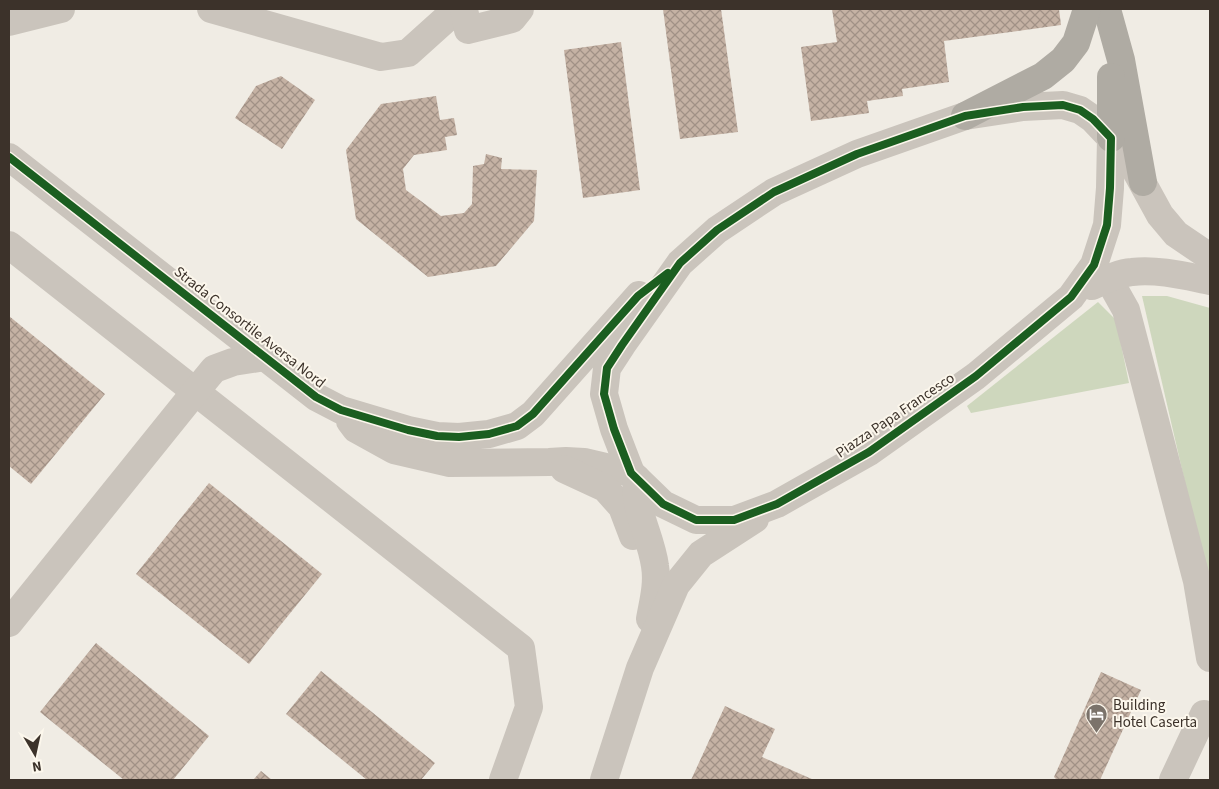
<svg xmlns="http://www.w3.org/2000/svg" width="1219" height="789" viewBox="0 0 1219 789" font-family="'Source Sans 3',sans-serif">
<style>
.green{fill:#ced7bd}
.building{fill:url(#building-cross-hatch)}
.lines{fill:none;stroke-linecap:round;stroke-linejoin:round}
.minor{stroke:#cac4bc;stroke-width:28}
.highway{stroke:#afaba3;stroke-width:28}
.cycleway-casing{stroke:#fcf7ec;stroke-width:11}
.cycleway{stroke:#1b5e20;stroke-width:8}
.labels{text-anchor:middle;stroke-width:4;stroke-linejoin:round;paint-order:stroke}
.street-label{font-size:15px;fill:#3c322a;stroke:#fcf7ec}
.poi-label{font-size:15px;fill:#3c322a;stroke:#fcf7ec;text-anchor:start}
</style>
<defs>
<pattern id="building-cross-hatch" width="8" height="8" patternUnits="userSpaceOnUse" patternTransform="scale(1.25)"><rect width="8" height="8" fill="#c5b2a4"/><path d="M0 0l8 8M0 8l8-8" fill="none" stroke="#a19186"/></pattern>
</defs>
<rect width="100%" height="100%" fill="#f0ece4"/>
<g class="green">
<polygon points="1142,296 1167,296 1210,308 1210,591"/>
<polygon points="1098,302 1116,320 1129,383 971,413 967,406"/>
</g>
<g class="building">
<polygon points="663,9 721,9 738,132 680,139"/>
<polygon points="832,9 1059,9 1061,25 944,41 949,82 902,89 903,96 867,101 869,113 811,121 801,47 837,42"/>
<polygon points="621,42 640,190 583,198 564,50"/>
<polygon points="281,76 315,100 282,149 235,118 256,86"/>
<polygon points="436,96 440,120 454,118 457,135 445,137 447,150 414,155 403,169 406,190 441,216 464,213 472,204 473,166 484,164 486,154 502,158 501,169 537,170 534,221 496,266 428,277 356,219 346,150 381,104"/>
<polygon points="9,316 105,394 31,484 9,466"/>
<polygon points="209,483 322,574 249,664 136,574"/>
<polygon points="96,643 209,736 173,780 124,780 40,712"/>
<polygon points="321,671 435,763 421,780 367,780 286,714"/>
<polygon points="1101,672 1141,690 1100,780 1057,780 1054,777"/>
<polygon points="725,706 775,729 762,757 814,780 691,780"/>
<polygon points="261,771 272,780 253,780"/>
</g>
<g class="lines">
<g class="minor">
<polyline points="211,9 381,57 408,53 448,17 453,9"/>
<polyline points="464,9 468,30 512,19 520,9"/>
<polyline points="9,22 61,9"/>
<polygon points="1063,105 1080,110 1093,119 1111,138 1110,188 1107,225 1094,265 1071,297 976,376 869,452 777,504 734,520 696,520 663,504 631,473 614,429 604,394 607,368 622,345 680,263 717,230 774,192 857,154 965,116 1023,107"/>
<polyline points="9,157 316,397 341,410 408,430 437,436 459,437 489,434 517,426 533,414 639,295"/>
<polyline points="1131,162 1160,215 1176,234 1210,257"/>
<polyline points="9,245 521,648 529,707 503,780"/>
<polyline points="1108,278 1126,310 1197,581 1210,658"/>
<path d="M1092,286C1105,280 1118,273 1132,272C1158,269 1185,276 1210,281"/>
<polyline points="350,421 356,429 394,450 450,463 549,462 566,461 584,462 631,473"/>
<polyline points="564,469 605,488 622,507 633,536"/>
<path d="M637,479C633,509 651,536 655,566C658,584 653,602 650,619"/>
<polyline points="9,623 195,392 214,369 233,362 265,357"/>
<polyline points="604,780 640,668 676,585 701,554 755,519"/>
<polyline points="1173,780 1204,714 1210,717"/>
</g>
<g class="highway">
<polyline points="1108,13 1121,60 1143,182"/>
<polyline points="1111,77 1111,138"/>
<polyline points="965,116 1043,76 1063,60 1076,43 1087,9"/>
</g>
<defs>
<g id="cycleway">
<polygon points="1063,105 1080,110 1093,119 1111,138 1110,188 1107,225 1094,265 1071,297 976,376 869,452 777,504 734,520 696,520 663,504 631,473 614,429 604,394 607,368 622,345 680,263 717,230 774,192 857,154 965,116 1023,107"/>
<polyline points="9,157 316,397 341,410 408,430 437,436 459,437 489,434 517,426 533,414 638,296 668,273"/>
</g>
</defs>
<use href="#cycleway" class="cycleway-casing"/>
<use href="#cycleway" class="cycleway"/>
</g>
<defs>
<symbol id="hotel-pin" viewBox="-11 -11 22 30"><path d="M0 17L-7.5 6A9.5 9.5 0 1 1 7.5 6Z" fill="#7b736b" stroke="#fcf7ec"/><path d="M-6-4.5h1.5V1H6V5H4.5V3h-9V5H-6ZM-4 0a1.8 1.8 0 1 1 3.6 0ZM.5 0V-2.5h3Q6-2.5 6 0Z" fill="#fff"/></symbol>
</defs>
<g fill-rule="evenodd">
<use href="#hotel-pin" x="1084" y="702" width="25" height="34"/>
</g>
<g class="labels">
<g class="street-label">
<text transform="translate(250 327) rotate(38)" y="5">Strada Consortile Aversa Nord</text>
<text transform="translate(895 415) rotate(-34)" y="5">Piazza Papa Francesco</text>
</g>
<g class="poi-label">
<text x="1113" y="710">Building<tspan x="1113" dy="17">Hotel Caserta</tspan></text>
</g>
</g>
<rect width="1219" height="789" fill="none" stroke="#3c322a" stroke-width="20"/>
<g transform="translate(35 754) rotate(171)" stroke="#fcf7ec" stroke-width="4" paint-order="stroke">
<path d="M0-4L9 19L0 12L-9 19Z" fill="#3c322a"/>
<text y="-8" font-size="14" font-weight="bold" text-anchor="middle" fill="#3c322a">N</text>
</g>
</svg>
